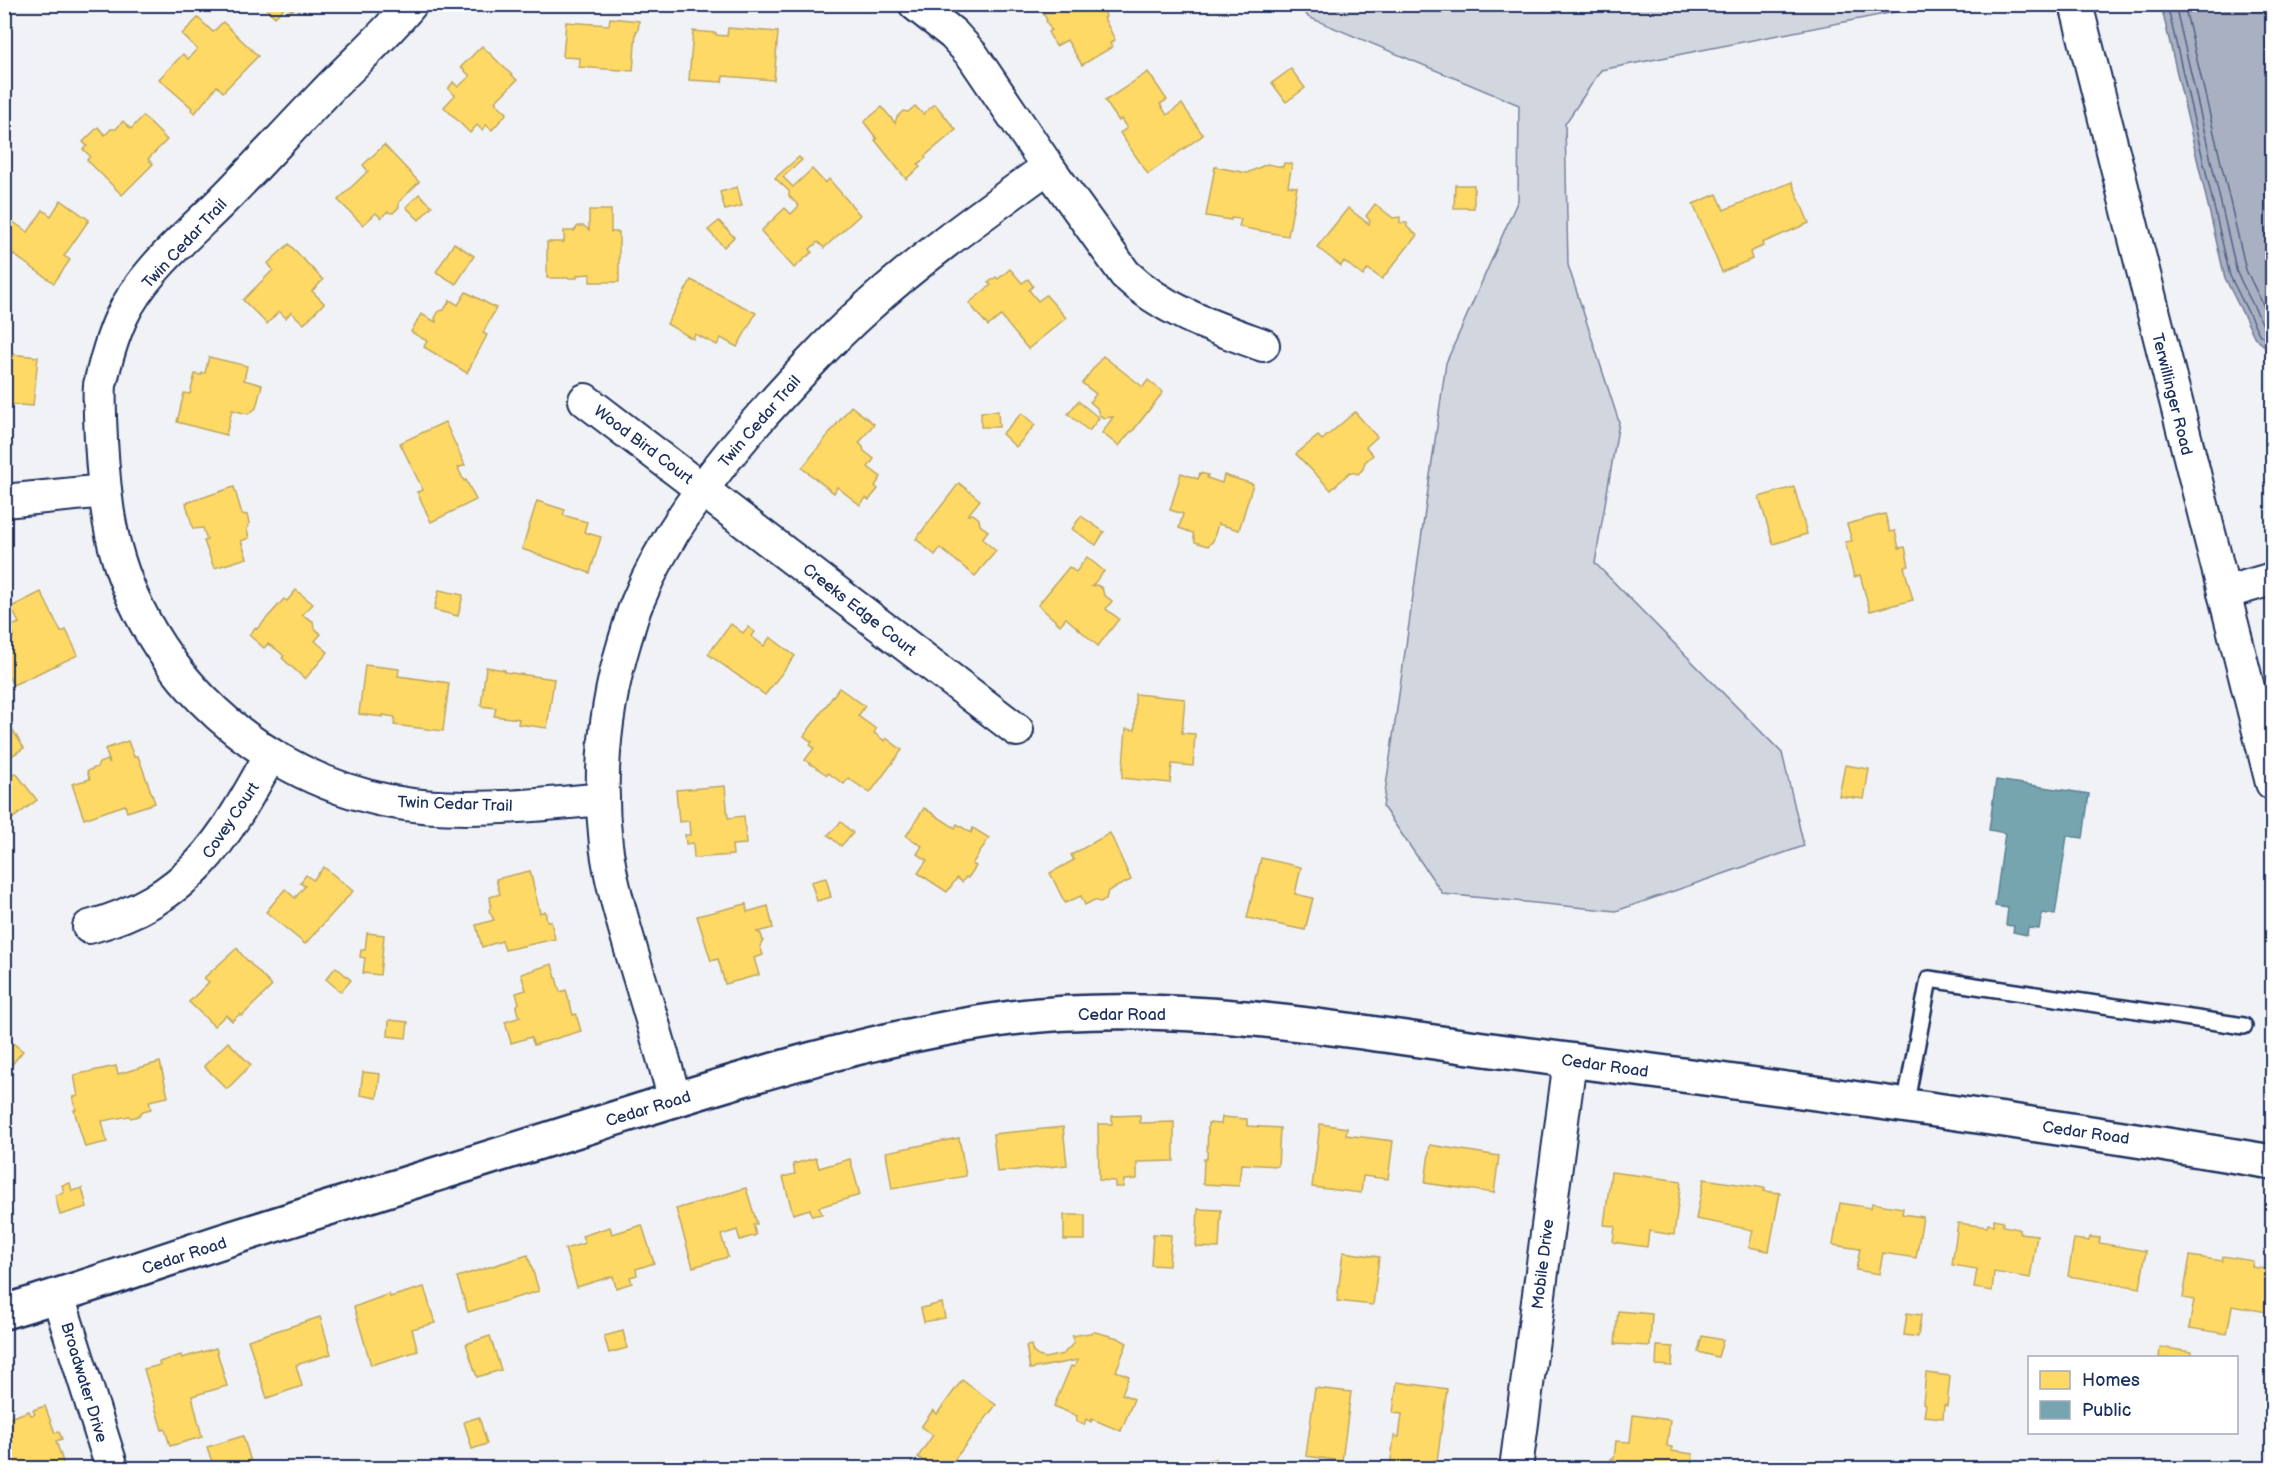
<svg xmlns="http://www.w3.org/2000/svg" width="2277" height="1473" viewBox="0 0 2277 1473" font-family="'Balsamiq Sans',sans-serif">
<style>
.green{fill:#d2d6df;stroke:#76829e;stroke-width:1.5}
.water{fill:#a8b0c2;stroke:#707c9a;stroke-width:1.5}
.homes{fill:#ffd966;stroke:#bba664;stroke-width:1.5}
.public{fill:#76a5af;stroke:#5b8297;stroke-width:1.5}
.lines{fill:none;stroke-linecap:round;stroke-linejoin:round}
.shore{stroke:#536386;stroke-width:1.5}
.lane-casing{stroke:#1b2f5e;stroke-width:20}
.street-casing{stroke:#1b2f5e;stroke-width:36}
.secondary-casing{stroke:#1b2f5e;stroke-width:38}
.lane{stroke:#fff;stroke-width:15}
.street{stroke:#fff;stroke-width:32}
.secondary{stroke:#fff;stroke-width:33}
.labels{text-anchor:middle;stroke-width:6;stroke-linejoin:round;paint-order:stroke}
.street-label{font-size:16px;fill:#1b2f5e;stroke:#fff}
</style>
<rect width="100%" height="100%" fill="#f1f2f5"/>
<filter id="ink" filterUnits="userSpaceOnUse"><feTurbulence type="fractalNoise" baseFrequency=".0167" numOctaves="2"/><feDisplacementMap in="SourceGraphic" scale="12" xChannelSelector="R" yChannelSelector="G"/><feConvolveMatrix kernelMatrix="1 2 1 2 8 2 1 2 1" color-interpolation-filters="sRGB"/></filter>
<g filter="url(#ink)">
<polygon class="green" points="1301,5 1930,5 1601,70 1565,124 1568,265 1619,422 1595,563 1782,753 1804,846 1616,911 1443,894 1383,807 1446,363 1518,200 1519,105 1308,17"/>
<polygon class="water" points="2161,5 2272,5 2272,352 2255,338 2225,278"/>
<g class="homes">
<polygon points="261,4 298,4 292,11 286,6 275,17"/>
<polygon points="1046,4 1113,4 1104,10 1106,17 1104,18 1115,40 1110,43 1112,47 1082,65 1067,40 1056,46 1048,32 1051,30 1046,21 1047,20 1040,8"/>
<polygon points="198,18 213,32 223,22 258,56 223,92 217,86 195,113 191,110 192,108 159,79 183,54 188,59 197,49 182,34"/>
<polygon points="610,18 639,21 638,31 636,31 633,71 579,67 580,58 563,57 566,22 609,25"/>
<polygon points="728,28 778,32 774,80 723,76 722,82 689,80 693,31 716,33 716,35 727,36"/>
<polygon points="482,46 517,80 495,102 507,113 492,130 486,125 482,130 477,125 470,133 444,107 455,95 448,89 453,82 458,87 470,76 461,67"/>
<polygon points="1291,69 1305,88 1286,102 1272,83"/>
<polygon points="1148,72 1167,100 1160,104 1167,115 1182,104 1203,135 1148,174 1120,133 1127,128 1121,119 1119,121 1105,101"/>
<polygon points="935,104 956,130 925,156 926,158 918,164 920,167 906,179 875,140 877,139 864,122 882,107 895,123 897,117 903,111 908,112 915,106 923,114"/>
<polygon points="143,116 167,140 148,159 153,164 122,195 87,160 90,156 83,149 87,146 83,142 98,127 105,135 111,129 116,129 123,121 131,129"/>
<polygon points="384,145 419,182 399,202 399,207 393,213 387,212 381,218 376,213 363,225 338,200 368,171 363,165"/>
<polygon points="799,157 802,160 783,177 793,187 812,169 825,183 829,179 860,215 824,248 818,242 810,249 812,252 794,268 761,231 785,208 791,214 799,206 789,196 789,191 775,178"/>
<polygon points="1284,163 1292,164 1288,186 1297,187 1288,236 1239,227 1241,219 1231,218 1231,220 1206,216 1215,167 1247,173 1267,164 1283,167"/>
<polygon points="1792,182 1809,223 1762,243 1763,246 1750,252 1752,259 1722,272 1693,204 1717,194 1724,210"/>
<polygon points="1455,185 1474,185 1474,208 1454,208"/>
<polygon points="737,187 742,206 725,210 720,192"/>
<polygon points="419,194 432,206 419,220 406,207"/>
<polygon points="61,200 89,220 64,256 70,260 54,283 4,248 4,234 13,222 28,232 43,210 51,216"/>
<polygon points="1375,204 1393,218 1400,217 1400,223 1407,223 1407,227 1417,235 1382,279 1368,269 1363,276 1344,261 1341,266 1317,247 1348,208 1369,224 1370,221 1366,216"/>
<polygon points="589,210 611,210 611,232 619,232 619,282 590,282 590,274 577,275 577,278 547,278 547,242 564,242 564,231 574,231 578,226 584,226 589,230"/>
<polygon points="719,221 734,237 724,247 708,230"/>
<polygon points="454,243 474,256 456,284 436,272"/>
<polygon points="289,244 323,280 312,291 324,303 304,324 291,312 286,318 279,311 267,324 243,300 273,270 268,263"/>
<polygon points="1010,269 1022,283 1028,279 1033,286 1029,290 1038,301 1046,295 1066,318 1028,349 1001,316 988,326 969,303 991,285 988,283 996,277 998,279"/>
<polygon points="691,280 756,313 737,347 721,338 717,345 695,334 693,339 667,324"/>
<polygon points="466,292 496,308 483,333 487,335 467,373 424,347 427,341 411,332 421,314 436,322 435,318 439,311 444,310 450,300 458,305"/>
<polygon points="4,349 10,354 38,357 33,406 5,404"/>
<polygon points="1103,356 1143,387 1148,380 1163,392 1132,432 1131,431 1119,446 1102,433 1113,417 1104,418 1099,415 1097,408 1090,402 1096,394 1082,383"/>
<polygon points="209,357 247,366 244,380 262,385 256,408 248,414 232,410 226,435 177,422 184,393 190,394 195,374 202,375 202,373 205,373"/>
<polygon points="1078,401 1099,418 1089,431 1068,414"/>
<polygon points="851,406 874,424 859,443 863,447 864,451 874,459 868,467 881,477 875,486 878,489 869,500 866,498 860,505 837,487 834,493 802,468"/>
<polygon points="998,411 999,427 981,427 981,412"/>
<polygon points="1355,412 1377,437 1366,447 1373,455 1365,462 1363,469 1358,474 1350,472 1331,490 1296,454 1318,436 1322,440"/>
<polygon points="1022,413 1035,425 1016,447 1002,434"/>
<polygon points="445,422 465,465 458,468 464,481 466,480 476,500 431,522 417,492 423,490 400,443"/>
<polygon points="1181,473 1198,479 1200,473 1208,475 1207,478 1222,483 1224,475 1253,484 1239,530 1218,524 1213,541 1208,546 1195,542 1193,533 1179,528 1183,514 1170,510"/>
<polygon points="959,483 980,500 968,515 973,514 979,519 980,525 988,531 982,539 996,551 975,576 940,548 935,555 916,539"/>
<polygon points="234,487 242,514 247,515 249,523 247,529 249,538 241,541 247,558 214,568 204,541 207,540 203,528 193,529 186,503"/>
<polygon points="1794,487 1807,534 1773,544 1759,497"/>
<polygon points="537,501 565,510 563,515 587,522 584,532 601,537 590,573 522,549"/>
<polygon points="1885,514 1890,532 1895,531 1899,548 1905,547 1909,566 1904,567 1913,600 1870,611 1860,575 1854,577 1845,542 1852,541 1847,524"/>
<polygon points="1081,516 1104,532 1096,545 1072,529"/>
<polygon points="1087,557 1104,571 1092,586 1097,585 1102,588 1104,595 1112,601 1106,609 1119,619 1098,646 1066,618 1060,625 1038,605 1069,567 1076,572"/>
<polygon points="296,590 313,604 302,615 313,621 314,628 321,634 315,641 328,652 305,679 282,658 284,656 276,649 268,644 264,648 249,635 255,628 257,629 284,599 287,601"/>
<polygon points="439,590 463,595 458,616 434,610"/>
<polygon points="41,592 61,632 66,630 78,655 13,685 4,668 4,649 12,645 10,641 14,635 9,627 19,623 11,607"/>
<polygon points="731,624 743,633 748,627 755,632 751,636 764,646 770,637 795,656 765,695 708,654"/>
<polygon points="365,665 399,669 398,676 449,683 443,731 394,725 395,717 383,715 383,717 359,714"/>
<polygon points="486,667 505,670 504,672 554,679 547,728 518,724 519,719 494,716 496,708 481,706"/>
<polygon points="839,688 865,706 858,716 876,729 874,733 885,741 886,738 902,750 870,793 848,778 844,784 828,773 827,775 805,760 814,748 810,745 812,742 804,736"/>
<polygon points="1135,694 1185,699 1182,733 1195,734 1193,766 1172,764 1170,783 1122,778 1126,729 1135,730"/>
<polygon points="5,718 24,748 10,757 4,748"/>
<polygon points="128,741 134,757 138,756 155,803 127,812 125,805 84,819 72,784 90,779 87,771 97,767 99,763 107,760 110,763 105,749"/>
<polygon points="1845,765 1869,769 1864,799 1839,796"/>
<polygon points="16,773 37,800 4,825 4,782"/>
<polygon points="725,786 728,818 744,816 746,844 732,845 733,855 694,858 693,843 686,844 685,835 690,835 689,821 679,822 676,790"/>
<polygon points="924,808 955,828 957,824 971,833 973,828 989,838 972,864 976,866 968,878 966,877 962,882 957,878 947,892 918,873 927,860 917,854 922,846 906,836"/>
<polygon points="841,822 853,833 841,846 828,835"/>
<polygon points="1110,833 1131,880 1108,891 1106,899 1100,902 1094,900 1085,905 1081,896 1065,903 1050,873 1074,860 1071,855"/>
<polygon points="1261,858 1301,867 1295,894 1313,898 1305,930 1247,918"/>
<polygon points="324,867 353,891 305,944 266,912 285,889 295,898 305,886 300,883 306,875 313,880"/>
<polygon points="530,871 540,913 545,911 547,921 551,921 555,939 505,950 502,941 482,947 476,925 494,920 489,911 491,905 490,897 500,894 496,879"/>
<polygon points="826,878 831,897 817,901 811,882"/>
<polygon points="746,904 747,912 768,906 773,928 757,932 761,934 763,941 760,946 763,955 754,958 759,975 725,984 718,959 711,961 697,916"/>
<polygon points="367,933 384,935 380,975 363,973 365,958 360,957 361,950 365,950"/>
<polygon points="237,948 242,955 272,986 242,1016 240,1014 232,1021 226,1015 214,1026 189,1002 209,982 204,978"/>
<polygon points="552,964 560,992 566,990 573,1015 576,1014 581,1031 534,1045 531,1037 511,1043 505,1022 521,1017 518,1015 516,1007 519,1003 516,993 526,990 521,974"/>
<polygon points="336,967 351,980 341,992 326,979"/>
<polygon points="389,1020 408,1022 406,1038 388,1036"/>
<polygon points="4,1036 23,1051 4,1074"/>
<polygon points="228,1042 251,1065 227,1089 204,1066"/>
<polygon points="160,1062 168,1097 149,1101 151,1109 143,1111 138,1116 131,1118 129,1116 102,1121 107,1142 85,1147 74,1110 76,1110 73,1097 78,1096 74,1075 116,1066 118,1074"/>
<polygon points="363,1072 380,1074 377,1098 360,1095"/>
<polygon points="1140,1115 1140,1123 1174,1122 1174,1161 1137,1162 1137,1179 1124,1180 1123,1187 1115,1187 1115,1181 1099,1180 1098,1124 1112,1124 1112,1116"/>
<polygon points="1222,1117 1247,1119 1247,1126 1280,1128 1278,1166 1241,1164 1239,1186 1203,1184 1204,1159 1207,1159 1208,1123 1221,1124"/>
<polygon points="1320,1124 1347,1128 1346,1135 1393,1141 1388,1179 1363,1176 1361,1193 1312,1187"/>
<polygon points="1063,1127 1067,1165 997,1172 993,1134"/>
<polygon points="959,1138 966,1176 892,1189 886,1152"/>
<polygon points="1430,1145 1499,1156 1494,1193 1425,1183"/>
<polygon points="816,1158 819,1168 850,1159 860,1195 819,1207 822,1214 812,1216 810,1209 793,1214 783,1177 795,1174 793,1164"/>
<polygon points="1611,1172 1681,1181 1674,1235 1649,1231 1647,1247 1613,1242 1615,1226 1604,1225"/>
<polygon points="1704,1179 1765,1188 1764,1191 1780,1193 1769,1251 1749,1247 1753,1230 1696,1219"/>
<polygon points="70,1183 72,1191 82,1188 87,1207 60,1215 55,1195 64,1193 62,1185"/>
<polygon points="746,1188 757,1224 753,1224 756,1235 740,1240 737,1230 721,1235 728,1257 693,1267 676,1209"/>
<polygon points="1840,1203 1871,1208 1872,1203 1903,1208 1902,1214 1923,1217 1916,1258 1883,1253 1879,1274 1856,1270 1860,1249 1833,1245"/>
<polygon points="1198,1209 1221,1210 1219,1248 1196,1247"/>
<rect x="1064" y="1215" width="21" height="25"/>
<polygon points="1994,1219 2003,1221 2003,1226 2019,1229 2019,1233 2037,1235 2030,1278 1994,1272 1992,1291 1974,1288 1977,1269 1952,1265 1958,1223 1987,1227 1988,1224 1994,1225"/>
<polygon points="642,1225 654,1263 636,1269 637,1275 630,1277 632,1283 616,1288 613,1276 577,1287 565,1249 585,1243 582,1236 610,1227 612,1234"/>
<polygon points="1153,1234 1171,1235 1169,1266 1151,1265"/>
<polygon points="2090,1237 2100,1238 2099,1243 2146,1251 2140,1288 2068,1276 2074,1239 2089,1241"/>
<polygon points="1343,1252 1379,1257 1373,1305 1337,1301"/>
<polygon points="528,1255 539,1291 468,1312 457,1277"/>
<polygon points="2190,1256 2222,1261 2223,1256 2253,1261 2252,1267 2272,1270 2267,1312 2232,1306 2227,1334 2189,1328 2194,1300 2183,1298"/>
<polygon points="424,1287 435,1323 412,1329 418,1351 371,1365 354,1307 389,1294 390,1297"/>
<polygon points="942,1303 945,1318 924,1322 921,1308"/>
<polygon points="1618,1311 1652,1314 1650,1346 1615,1344"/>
<polygon points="1907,1313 1921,1315 1918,1337 1904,1335"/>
<polygon points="320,1317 331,1354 296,1365 302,1386 267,1398 248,1340"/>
<polygon points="623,1331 627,1348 609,1353 604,1336"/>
<polygon points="1095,1332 1118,1338 1127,1343 1116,1371 1129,1376 1122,1394 1134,1399 1121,1431 1092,1419 1091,1422 1086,1419 1084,1425 1076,1421 1077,1416 1054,1406 1071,1366 1074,1367 1078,1360 1030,1369 1026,1346 1031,1345 1033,1352 1038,1356 1045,1358 1063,1354 1074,1343 1072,1336"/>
<polygon points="490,1336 501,1370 477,1377 466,1344"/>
<polygon points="1702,1336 1723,1340 1718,1357 1698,1352"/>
<polygon points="1657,1346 1673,1347 1672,1366 1656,1365"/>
<polygon points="2160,1347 2192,1352 2191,1358 2159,1358"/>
<polygon points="216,1348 227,1386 192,1396 202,1437 170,1446 165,1429 162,1430 144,1369 160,1365 159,1362 181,1355 182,1358"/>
<polygon points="1926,1373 1950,1376 1947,1406 1944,1405 1943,1418 1924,1416 1926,1404 1923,1403"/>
<polygon points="962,1380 996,1405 948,1468 934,1468 918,1457 933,1435 921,1427 933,1410 937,1414"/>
<polygon points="1397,1382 1447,1389 1437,1461 1434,1460 1433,1468 1390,1468 1394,1436 1399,1437 1402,1414 1393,1413"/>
<polygon points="1315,1388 1351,1392 1342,1461 1306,1456"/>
<polygon points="45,1406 55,1433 59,1432 62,1439 56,1441 65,1468 4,1468 4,1420 29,1411 31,1415 35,1414 33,1410"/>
<polygon points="1633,1415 1670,1420 1667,1446 1672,1447 1671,1451 1693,1454 1691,1468 1602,1468 1604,1461 1611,1462 1611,1458 1614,1459 1616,1441 1630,1442"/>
<polygon points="479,1417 487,1444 472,1449 464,1422"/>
<polygon points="243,1436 253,1468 214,1468 207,1447"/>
<polygon points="1215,1459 1215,1462 1225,1460 1231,1463 1231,1468 1173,1468 1172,1467"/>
</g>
<polygon class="public" points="1996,780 2089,794 2083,838 2067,836 2055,915 2042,913 2039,929 2028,928 2027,935 2013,932 2014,926 2006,925 2008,908 1995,906 2005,833 1989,830"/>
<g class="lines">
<g class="shore">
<polyline points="2167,4 2230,276 2259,334 2272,344"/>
<polyline points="2175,4 2237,273 2265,329 2272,335"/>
<polyline points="2184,4 2246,270 2272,323"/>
</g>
<defs>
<polyline id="lane" points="1905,1107 1929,979 2244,1026"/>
<g id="street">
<path d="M411,4C384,37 351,65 322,96C288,131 255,168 221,202C187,236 141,274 121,318C112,338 105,363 100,385C99,395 100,406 100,417C101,447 103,476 107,506C126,654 247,775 393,802C456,814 539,805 603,799"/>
<path d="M915,4L953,34L973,56L1048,167L1125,274C1164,311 1213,327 1263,345"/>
<polyline points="2076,4 2272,783"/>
<polyline points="585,400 1017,730"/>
<polyline points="4,501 105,491"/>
<polyline points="2224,593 2272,579"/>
<path d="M89,927C190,899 222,843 270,756"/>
<path d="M675,1100C662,1053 648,1006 634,960C623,922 611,884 606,845C598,776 605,706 625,640C629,628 632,614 637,603C665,534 709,477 757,421C792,382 827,343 866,308C923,256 986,212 1048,167"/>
<polyline points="58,1296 112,1468"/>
<polyline points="1516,1468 1570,1060"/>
</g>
<path id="secondary" d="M4,1312C79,1290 152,1264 226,1240C349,1201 471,1164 594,1125C731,1082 869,1037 1011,1018C1173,998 1339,1030 1499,1051C1757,1084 2016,1119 2272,1162"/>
</defs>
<use href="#lane" class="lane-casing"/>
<use href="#street" class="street-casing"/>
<use href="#secondary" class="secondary-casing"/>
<use href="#lane" class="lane"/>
<use href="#street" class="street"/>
<use href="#secondary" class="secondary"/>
</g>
</g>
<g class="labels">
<g class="street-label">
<text transform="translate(184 243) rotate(-47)" y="6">Twin Cedar Trail</text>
<text transform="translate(2173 394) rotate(76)" y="6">Terwillinger Road</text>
<text transform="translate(759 421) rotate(-49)" y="6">Twin Cedar Trail</text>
<text transform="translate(644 444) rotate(37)" y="6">Wood Bird Court</text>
<text transform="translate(860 609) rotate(38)" y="6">Creeks Edge Court</text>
<text transform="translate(455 803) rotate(2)" y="6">Twin Cedar Trail</text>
<text transform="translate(230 820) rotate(-56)" y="6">Covey Court</text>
<text x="1122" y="1020">Cedar Road</text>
<text transform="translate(1605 1065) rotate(8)" y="6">Cedar Road</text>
<text transform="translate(648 1108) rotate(-17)" y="6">Cedar Road</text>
<text transform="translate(2086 1132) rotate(8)" y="6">Cedar Road</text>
<text transform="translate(184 1255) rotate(-18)" y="6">Cedar Road</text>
<text transform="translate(1542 1264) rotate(-83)" y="6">Mobile Drive</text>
<text transform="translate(85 1382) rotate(73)" y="6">Broadwater Drive</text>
</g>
</g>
<rect width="2277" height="1473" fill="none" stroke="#fff" stroke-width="24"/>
<rect x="12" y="12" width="2253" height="1449" fill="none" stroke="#1b2f5e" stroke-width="2" filter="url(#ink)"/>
<rect x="2028" y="1356" width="210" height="78" fill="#ffffff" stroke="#a4acbf" stroke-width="1.5"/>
<rect x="2040" y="1371" width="30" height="18" fill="#ffd966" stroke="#a4acbf" stroke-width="1.5"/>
<text x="2082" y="1386" font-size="18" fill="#1b2f5e">Homes</text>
<rect x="2040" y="1401" width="30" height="18" fill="#76a5af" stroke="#a4acbf" stroke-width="1.5"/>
<text x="2082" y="1416" font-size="18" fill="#1b2f5e">Public</text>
</svg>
